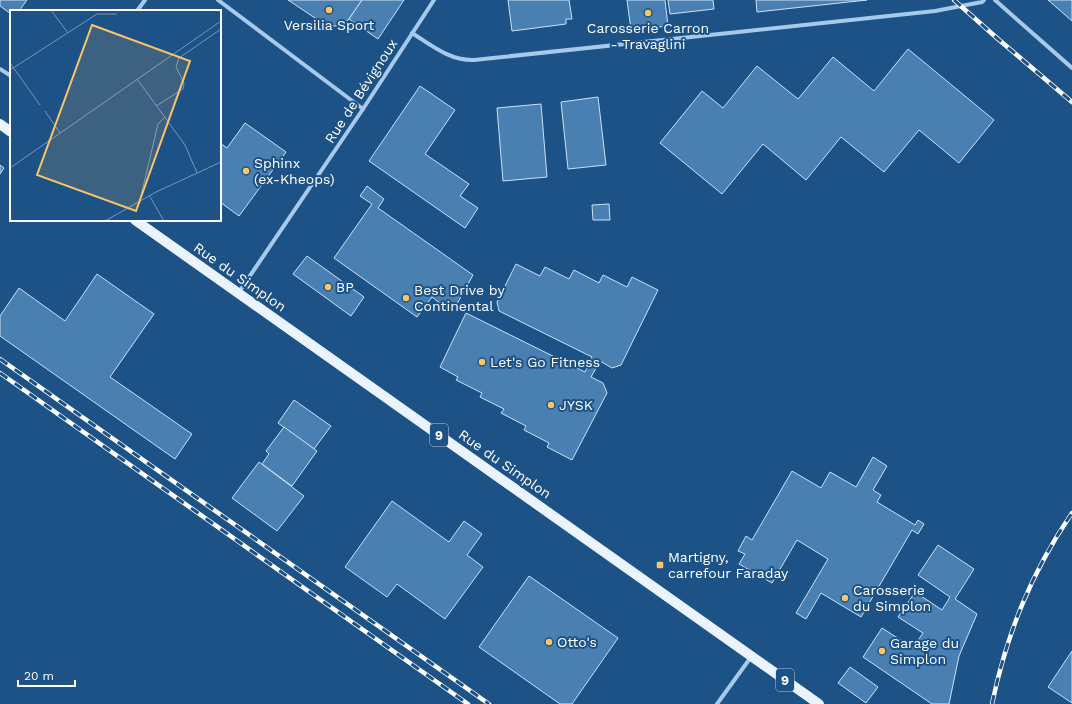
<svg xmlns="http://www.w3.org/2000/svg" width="1072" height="704" viewBox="0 0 1072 704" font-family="'Work Sans',sans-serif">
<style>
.building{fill:#4a7fb2;stroke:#cbe2f8}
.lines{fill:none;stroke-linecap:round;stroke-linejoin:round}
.minor{stroke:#a6caeb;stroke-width:4}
.primary{stroke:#eaf3fe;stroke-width:10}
.rail-casing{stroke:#fff;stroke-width:4.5}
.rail{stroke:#1d5287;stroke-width:3;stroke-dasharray:9;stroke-linecap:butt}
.poi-dot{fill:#fbc564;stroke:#1d5287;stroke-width:1.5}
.labels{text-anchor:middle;stroke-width:4;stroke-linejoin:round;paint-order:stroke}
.shield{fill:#1d5287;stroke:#bbcbdb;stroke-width:1}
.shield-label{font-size:13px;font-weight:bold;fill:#fff}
.poi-label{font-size:14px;fill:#fff;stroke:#1d5287;text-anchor:start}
.street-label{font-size:14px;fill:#fff;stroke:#1d5287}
.inset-road{fill:none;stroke:#7797b7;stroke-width:1}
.view{fill:#fbc564;fill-opacity:0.15;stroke:#fbc564;stroke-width:2}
.inset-edge{fill:none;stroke:#fff;stroke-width:2}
</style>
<rect width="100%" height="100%" fill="#1d5287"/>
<g class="building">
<polygon points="0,0 27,0 19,11 11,11 11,14 0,6"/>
<polygon points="288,0 362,0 349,19 345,23 339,26 331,26 324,24"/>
<polygon points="362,0 404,0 378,39 349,19"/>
<polygon points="508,0 569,0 572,19 566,19 566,24 512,31"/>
<polygon points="627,0 665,0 668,26 631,30"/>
<polygon points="668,0 713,0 714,9 670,14"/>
<polygon points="756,0 867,0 757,12"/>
<polygon points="1048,0 1072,0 1072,21"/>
<polygon points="908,49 994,120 959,163 919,130 884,172 841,137 806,180 763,144 722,194 660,143 702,91 723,108 757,66 798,99 833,57 874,91"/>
<polygon points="420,86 455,110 425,154 469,184 460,196 478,208 465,228 369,161"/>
<polygon points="598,97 606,165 568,169 561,102"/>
<polygon points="541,104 547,177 503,181 497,108"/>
<polygon points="245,123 286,152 239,216 220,202 220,143 227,148"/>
<polygon points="0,165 4,168 0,174"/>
<polygon points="367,186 384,199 378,208 473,275 452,313 432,297 417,317 334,258 372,204 360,196"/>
<polygon points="609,204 610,220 593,220 592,205"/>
<polygon points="307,256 364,297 351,316 293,274"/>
<polygon points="516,264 540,276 545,267 569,279 574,270 599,283 603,275 627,287 632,277 658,290 621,365 612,368 600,361 591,377 603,383 607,393 572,460 547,447 549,443 524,430 526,426 501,413 504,409 480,397 482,393 456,380 458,377 440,367 466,313 585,372 592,357 499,311 497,302"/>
<polygon points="97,274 154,314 110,377 192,434 175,459 0,336 0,316 19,288 65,321"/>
<polygon points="294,400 331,426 314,449 278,423"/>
<polygon points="284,427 317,451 292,486 262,464 269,454 266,451"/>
<polygon points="873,457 887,466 873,490 881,495 877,502 915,525 918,520 924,524 918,534 912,530 861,617 821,593 806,619 796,613 828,559 797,540 772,583 739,564 745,554 738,551 746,536 752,540 792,471 821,488 830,472 856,487"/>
<polygon points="259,462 304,496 277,531 232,498"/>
<polygon points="392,501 449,542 464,521 482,534 467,555 483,567 445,619 397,584 387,597 345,567"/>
<polygon points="938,545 974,569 955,599 977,614 959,656 949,704 932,704 863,657 882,628 913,648 923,633 898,617 915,592 942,610 950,597 918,575"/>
<polygon points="529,576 618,638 572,704 560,704 479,647"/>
<polygon points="1072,651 1072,703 1048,687"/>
<polygon points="850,667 878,687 866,703 838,683"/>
</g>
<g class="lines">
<g class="minor">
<polyline points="218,0 363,109"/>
<polyline points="995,0 1072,68"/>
<polyline points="137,11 145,0"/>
<path d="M412,33C431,45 450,61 474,60L935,11L982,2L984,0"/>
<polyline points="0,69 11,76"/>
<polyline points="239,292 363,109 434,0"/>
<polyline points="717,704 751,657"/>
</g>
<g class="primary">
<polyline points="0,124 11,132"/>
<polyline points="135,220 819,704"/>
</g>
<defs>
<g id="rail">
<polyline points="954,0 998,39 1072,102"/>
<polyline points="0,359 489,704"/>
<polyline points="0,373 468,704"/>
<path d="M992,704C1007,633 1031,573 1072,513"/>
</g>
</defs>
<use href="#rail" class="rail-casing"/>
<use href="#rail" class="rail"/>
</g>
<g class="poi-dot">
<circle cx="329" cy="10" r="4"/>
<circle cx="648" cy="13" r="4"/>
<circle cx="246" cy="171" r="4"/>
<circle cx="328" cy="287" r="4"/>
<circle cx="406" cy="298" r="4"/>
<circle cx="482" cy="362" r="4"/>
<circle cx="551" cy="405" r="4"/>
<rect x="656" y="561" width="8" height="8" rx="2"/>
<circle cx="845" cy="598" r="4"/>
<circle cx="549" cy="642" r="4"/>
<circle cx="882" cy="651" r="4"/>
</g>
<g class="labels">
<g class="shield">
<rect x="430" y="424" width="18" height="22" rx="3"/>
<rect x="776" y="669" width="18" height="22" rx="3"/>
</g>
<g class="shield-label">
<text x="439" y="440">9</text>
<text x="785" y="685">9</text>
</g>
<g class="poi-label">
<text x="329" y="30" text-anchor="middle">Versilia Sport</text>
<text x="648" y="33" text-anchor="middle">Carosserie Carron<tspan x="648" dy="16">- Travaglini</tspan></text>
<text x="254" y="168">Sphinx<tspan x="254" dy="16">(ex-Kheops)</tspan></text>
<text x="336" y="292">BP</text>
<text x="414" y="295">Best Drive by<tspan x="414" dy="16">Continental</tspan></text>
<text x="490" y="367">Let's Go Fitness</text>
<text x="559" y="410">JYSK</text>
<text x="668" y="562">Martigny,<tspan x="668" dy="16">carrefour Faraday</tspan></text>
<text x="853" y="595">Carosserie<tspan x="853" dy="16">du Simplon</tspan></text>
<text x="557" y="647">Otto's</text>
<text x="890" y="648">Garage du<tspan x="890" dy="16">Simplon</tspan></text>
</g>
<g class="street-label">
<text transform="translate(361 91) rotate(-57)" y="5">Rue de Bévignoux</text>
<text transform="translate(240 277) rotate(35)" y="5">Rue du Simplon</text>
<text transform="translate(505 464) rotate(35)" y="5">Rue du Simplon</text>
</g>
</g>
<g transform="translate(10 10)">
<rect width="211" height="211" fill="#1d5287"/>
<path class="inset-road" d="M41,0L58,23M0,53L30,95M0,60L87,4H107M127,69L175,135L187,163M146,96L173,79L174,73L166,57L169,48L211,19M35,101L50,123M0,158L211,11M139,185L154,211M130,190L148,114L155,107M95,211L146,182L211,152"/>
<path class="view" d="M82,15L180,51L126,201L27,165Z"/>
<rect width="211" height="211" class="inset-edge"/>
</g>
<path d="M18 680v6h57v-6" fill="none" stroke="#ffffff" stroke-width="2"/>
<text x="24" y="680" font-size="12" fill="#ffffff" stroke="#1d5287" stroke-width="3" paint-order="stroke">20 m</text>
</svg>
